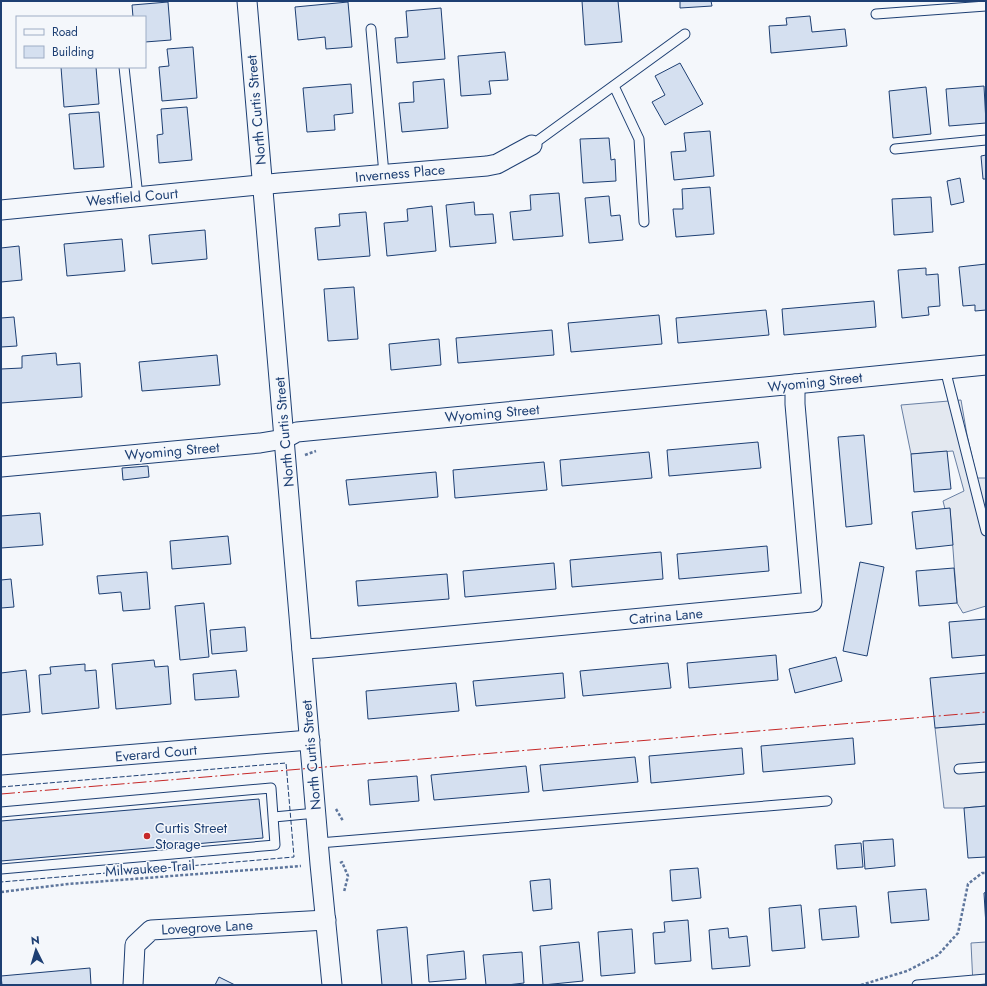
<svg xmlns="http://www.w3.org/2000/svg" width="987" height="986" viewBox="0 0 987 986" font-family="Jost,sans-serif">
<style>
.parking{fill:#e3e8f0;stroke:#687fa3}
.building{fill:#d5e0f0;stroke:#1d3f73}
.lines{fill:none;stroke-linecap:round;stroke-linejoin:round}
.service-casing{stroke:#1d3f73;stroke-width:11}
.minor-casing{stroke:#1d3f73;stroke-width:21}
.path{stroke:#5e769c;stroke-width:2.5;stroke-dasharray:3 2;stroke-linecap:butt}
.service{stroke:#f4f7fb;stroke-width:9}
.minor{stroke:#f4f7fb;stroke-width:19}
.fence{stroke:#1d3f73;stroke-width:1;stroke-dasharray:5 2;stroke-linecap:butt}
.power{stroke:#c62828;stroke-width:1;stroke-dasharray:14 3 2 3;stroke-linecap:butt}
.poi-dot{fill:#c62828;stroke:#f4f7fb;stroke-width:1.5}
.labels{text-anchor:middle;stroke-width:3;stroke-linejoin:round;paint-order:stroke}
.street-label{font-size:14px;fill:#1d3f73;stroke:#f4f7fb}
.poi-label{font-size:14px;fill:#1d3f73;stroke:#f4f7fb;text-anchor:start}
</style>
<rect width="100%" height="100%" fill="#f4f7fb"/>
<g class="parking">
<polygon points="961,400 967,435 977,478 986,478 986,606 963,613 957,603 950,509 945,509 943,501 964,491 953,451 911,454 901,405"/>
<polygon points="986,724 986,806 964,808 944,808 935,728"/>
<polygon points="986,942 986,985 973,985 971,943"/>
</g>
<g class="building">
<polygon points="582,1 618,1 622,42 585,45"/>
<polygon points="680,1 711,1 712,6 680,8"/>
<polygon points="168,2 171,40 145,42 145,17 133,17 132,5"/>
<polygon points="348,2 352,47 326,49 325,37 298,40 295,7"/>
<polygon points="441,8 445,59 397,63 395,38 408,37 406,11"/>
<polygon points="810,16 812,32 845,29 847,46 771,53 769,26 787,25 786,18"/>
<polygon points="193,47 197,98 162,101 159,67 169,66 167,49"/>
<polygon points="505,52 508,80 489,81 491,94 461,96 458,56"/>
<polygon points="680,63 703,104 665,125 652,102 665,95 655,76"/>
<polygon points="61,67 96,67 99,104 64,107"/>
<polygon points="444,79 448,128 402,132 399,103 414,102 413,82"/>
<polygon points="351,84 353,113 334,115 335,130 307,132 303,88"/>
<polygon points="984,86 986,123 949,126 946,89"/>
<polygon points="926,87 931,134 893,138 889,91"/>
<polygon points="187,107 192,160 159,163 157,135 163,134 161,109"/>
<polygon points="99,112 104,167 74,169 69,114"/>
<polygon points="710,131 714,176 674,180 671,152 686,151 684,133"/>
<polygon points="609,138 611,160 615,159 616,181 583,183 580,139"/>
<polygon points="986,155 986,179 983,179 981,156"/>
<polygon points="960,178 964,202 951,205 947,181"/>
<polygon points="710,187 714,234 676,237 673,209 683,209 682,189"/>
<polygon points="559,193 563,236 513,240 510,212 531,210 530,195"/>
<polygon points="609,196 611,216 620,215 623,240 589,243 585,198"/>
<polygon points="931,197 933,232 894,235 892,199"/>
<polygon points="474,202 475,215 493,214 496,243 450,247 446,205"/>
<polygon points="432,206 436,251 387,256 384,223 408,221 407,209"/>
<polygon points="366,212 370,256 318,260 315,228 340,226 339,214"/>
<polygon points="205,230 207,259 152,264 149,235"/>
<polygon points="122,239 125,271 67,276 64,244"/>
<polygon points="19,246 22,280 1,282 1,248"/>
<polygon points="986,264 986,310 975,311 975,305 963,306 959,267"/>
<polygon points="926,268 926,275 938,274 940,306 928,307 929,315 902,318 898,270"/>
<polygon points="354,287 358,339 328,341 324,289"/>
<polygon points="874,301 876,327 784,335 782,309"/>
<polygon points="766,310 769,335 678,343 676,318"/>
<polygon points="659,315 662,344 571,352 568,323"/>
<polygon points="14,317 17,346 1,347 1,318"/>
<polygon points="552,330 554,355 458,363 456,338"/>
<polygon points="439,339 441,365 391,370 389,344"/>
<polygon points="56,353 57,365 80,363 82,397 1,403 1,369 22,368 22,356"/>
<polygon points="217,355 220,385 142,391 139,362"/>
<polygon points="864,435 872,524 846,527 838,437"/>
<polygon points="758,442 761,468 669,476 667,450"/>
<polygon points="947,451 951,489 914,492 911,454"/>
<polygon points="649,452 652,478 562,486 560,460"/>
<polygon points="544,462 547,490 455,498 453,470"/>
<polygon points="148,466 149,477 123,480 122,468"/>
<polygon points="436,472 438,497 349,505 346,480"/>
<polygon points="950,508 953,545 916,549 912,512"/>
<polygon points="40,513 43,545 1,548 1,516"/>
<polygon points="228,536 231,564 172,569 170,541"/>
<polygon points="767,546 769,571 679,579 677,554"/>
<polygon points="661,552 663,579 572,587 570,560"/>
<polygon points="860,562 884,567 867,656 843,651"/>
<polygon points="554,563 556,589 465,597 463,571"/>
<polygon points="954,568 957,603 919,606 916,571"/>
<polygon points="147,572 150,609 123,611 121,592 99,594 97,576"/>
<polygon points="447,574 449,599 358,606 356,581"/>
<polygon points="11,579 14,607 1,608 1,580"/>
<polygon points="204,603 209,657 180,660 175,606"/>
<polygon points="986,619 986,655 952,658 949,622"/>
<polygon points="245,627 247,651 212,654 210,630"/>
<polygon points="776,655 778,680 689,688 687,663"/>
<polygon points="836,657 842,681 795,693 789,669"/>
<polygon points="154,660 155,667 168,666 171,704 116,709 112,664"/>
<polygon points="668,663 671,688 583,696 580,671"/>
<polygon points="85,664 85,671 96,670 99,708 42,714 39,675 51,674 50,667"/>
<polygon points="26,670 30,712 1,715 1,673"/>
<polygon points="236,670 239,697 195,700 193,674"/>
<polygon points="563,673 565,698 476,706 473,681"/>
<polygon points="986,673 986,724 935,728 930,678"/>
<polygon points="456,683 459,711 368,719 366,691"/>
<polygon points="853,738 855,764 763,772 761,746"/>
<polygon points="742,748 744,774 651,783 649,756"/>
<polygon points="635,757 638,782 543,791 540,765"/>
<polygon points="526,766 529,792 434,800 431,775"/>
<polygon points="417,776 419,801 370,805 368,780"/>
<polygon points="259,799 263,838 1,861 1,821"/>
<polygon points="986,806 986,857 968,858 964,808"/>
<polygon points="893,839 895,866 865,869 863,841"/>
<polygon points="861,843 863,867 837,869 835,845"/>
<polygon points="698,868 701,898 672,901 670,870"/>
<polygon points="550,879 552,909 533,911 530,881"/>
<polygon points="926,889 929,920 891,923 888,892"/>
<polygon points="986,892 986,926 984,893"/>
<polygon points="801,905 805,948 772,951 769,908"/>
<polygon points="856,906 859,937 822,940 819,909"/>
<polygon points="688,920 691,961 655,964 653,933 665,932 664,922"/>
<polygon points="407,927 412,985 382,985 377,930"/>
<polygon points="728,928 729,938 747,936 750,966 712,969 709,930"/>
<polygon points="632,929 635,973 601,976 598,932"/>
<polygon points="579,942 583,981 543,985 540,946"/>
<polygon points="464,951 466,979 429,982 427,955"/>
<polygon points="522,952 524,983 507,985 486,985 483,955"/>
<polygon points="90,968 91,985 2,985 1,976"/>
<polygon points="219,977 235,985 215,985"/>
</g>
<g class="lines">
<defs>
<g id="service">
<polyline points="876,14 986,6"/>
<polyline points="371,29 384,174"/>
<polyline points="124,67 138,197"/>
<polyline points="614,86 639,139 644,222"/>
<polyline points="532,145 685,34"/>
<polyline points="895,149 986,140"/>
<polyline points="945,369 986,531"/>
<polyline points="959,769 986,767"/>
<polyline points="1,812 271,788 275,845 1,869"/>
<polyline points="274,817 316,813"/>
<polyline points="319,843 827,801"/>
<polyline points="917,985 986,979"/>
</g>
<g id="minor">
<polyline points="247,1 320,864 332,985"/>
<polyline points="1,210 279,183 487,166 497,164 532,145"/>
<polyline points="1,467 260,443 284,439 297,432 795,384 986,365"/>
<polyline points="302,649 322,648 812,602 795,404 795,384"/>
<polyline points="1,765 310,740"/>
<polyline points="133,985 135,945 151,930 326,920"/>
</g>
</defs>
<use href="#service" class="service-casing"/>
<use href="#minor" class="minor-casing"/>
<g class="path">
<polyline points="305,455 316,451"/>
<polyline points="336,809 343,821"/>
<polyline points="340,863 342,862 348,876 344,892"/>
<polyline points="1,892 68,884 301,866"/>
<polyline points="861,985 907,971 938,955 958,933 968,884 982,873 986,873"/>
</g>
<use href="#service" class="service"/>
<use href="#minor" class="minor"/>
<polyline class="fence" points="1,787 286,763 294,857 1,882"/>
<polyline class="power" points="1,794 986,712"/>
</g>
<circle class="poi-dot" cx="147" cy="836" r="4"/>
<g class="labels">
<g class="street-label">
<text transform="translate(256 110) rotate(-95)" y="5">North Curtis Street</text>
<text transform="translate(400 173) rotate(-5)" y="5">Inverness Place</text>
<text transform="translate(132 197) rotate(-5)" y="5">Westfield Court</text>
<text transform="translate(815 382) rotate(-6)" y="5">Wyoming Street</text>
<text transform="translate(492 413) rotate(-5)" y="5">Wyoming Street</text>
<text transform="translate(284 432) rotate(-95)" y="5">North Curtis Street</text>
<text transform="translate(172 451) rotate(-5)" y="5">Wyoming Street</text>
<text transform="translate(666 616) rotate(-5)" y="5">Catrina Lane</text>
<text transform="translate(156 753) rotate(-5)" y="5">Everard Court</text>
<text transform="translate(311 755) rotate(-95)" y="5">North Curtis Street</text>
<text transform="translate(150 868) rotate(-4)" y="5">Milwaukee Trail</text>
<text transform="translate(207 927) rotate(-3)" y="5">Lovegrove Lane</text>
</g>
<g class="poi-label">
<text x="155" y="833">Curtis Street<tspan x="155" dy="16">Storage</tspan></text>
</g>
</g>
<rect width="987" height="986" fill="none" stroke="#1d3f73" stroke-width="4"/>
<rect x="16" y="16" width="130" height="52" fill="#f4f7fb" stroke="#9eadc5"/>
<rect x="24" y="29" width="20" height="6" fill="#f4f7fb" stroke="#9eadc5"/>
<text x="52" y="36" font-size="12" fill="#1d3f73">Road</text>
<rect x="24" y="46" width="20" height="12" fill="#d5e0f0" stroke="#9eadc5"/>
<text x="52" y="56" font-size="12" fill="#1d3f73">Building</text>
<g transform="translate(36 950) rotate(355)" stroke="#f4f7fb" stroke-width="3" paint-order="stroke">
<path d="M0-3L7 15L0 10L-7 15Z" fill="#1d3f73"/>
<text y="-6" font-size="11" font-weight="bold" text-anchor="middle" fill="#1d3f73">N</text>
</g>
</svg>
